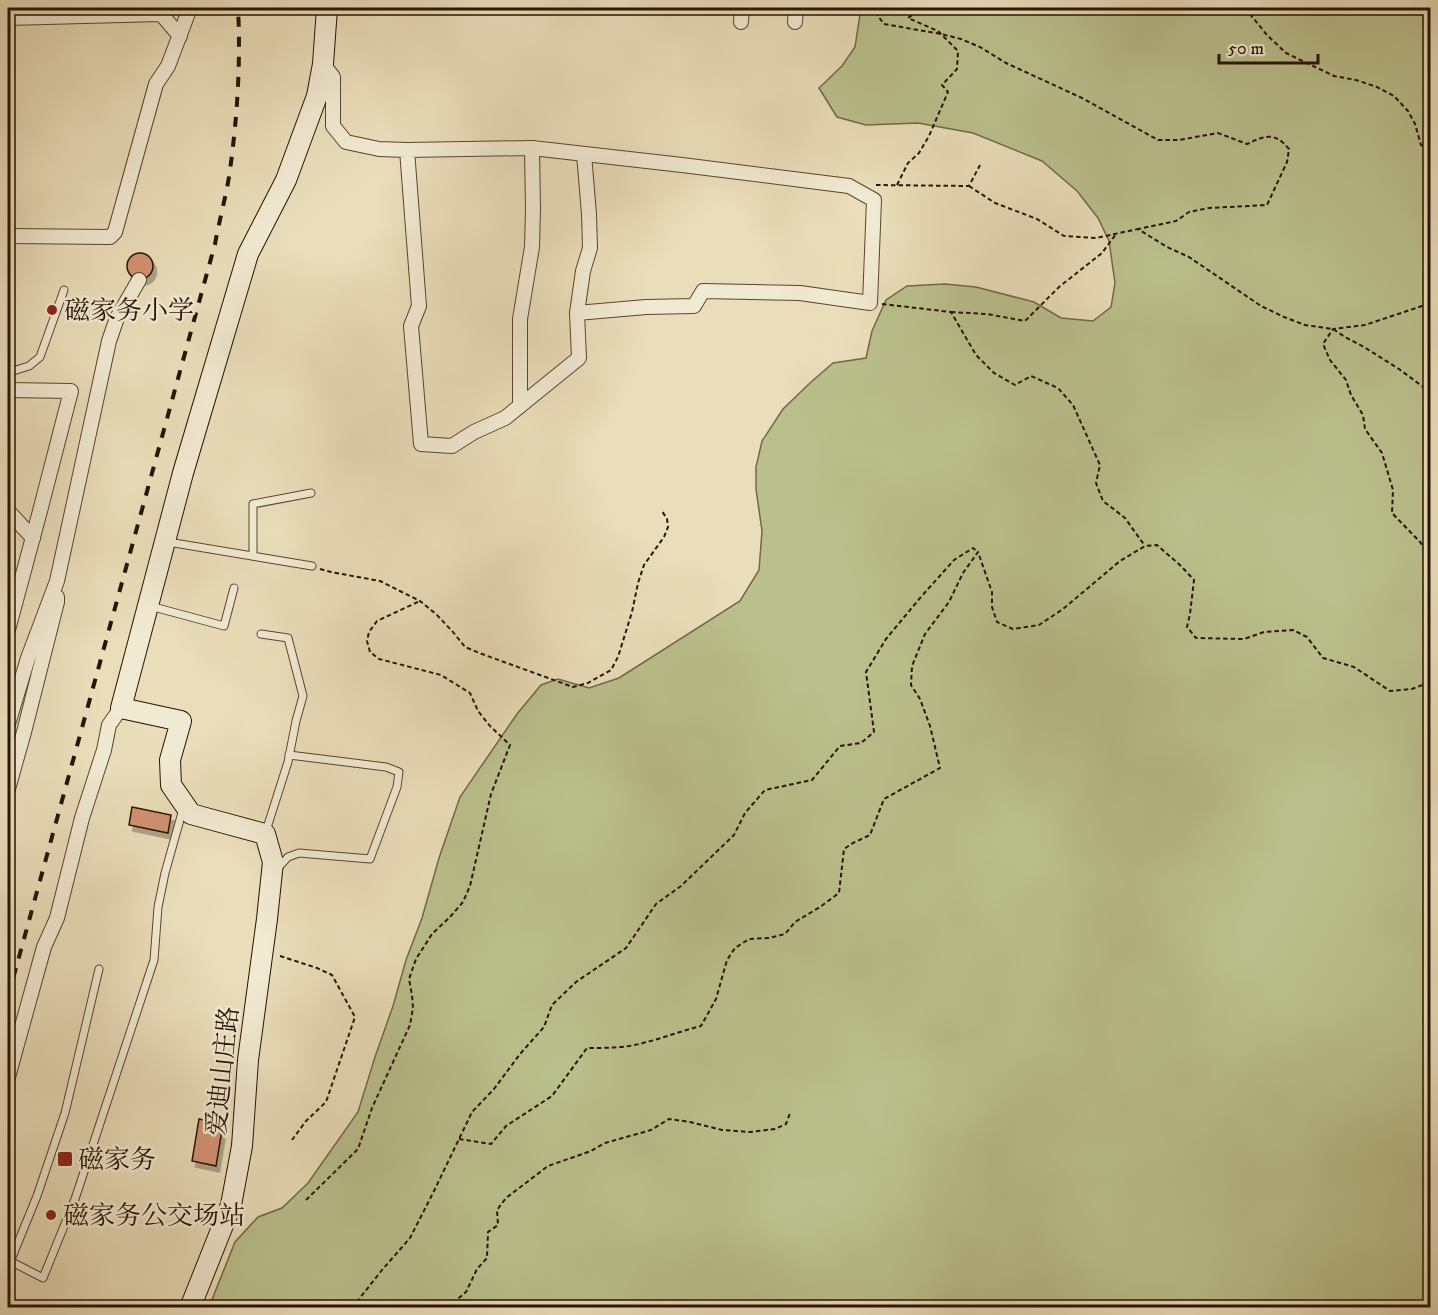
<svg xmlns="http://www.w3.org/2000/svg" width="1438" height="1315" viewBox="0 0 1438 1315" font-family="'IM FELL DW Pica','Noto Serif SC',serif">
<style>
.green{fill:#bac08d;stroke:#716946;stroke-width:1.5}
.building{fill:#d39272;stroke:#281200;stroke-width:1.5;filter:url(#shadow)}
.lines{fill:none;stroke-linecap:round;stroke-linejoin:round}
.lane-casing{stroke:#58452e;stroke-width:9}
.street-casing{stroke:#58452e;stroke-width:16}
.secondary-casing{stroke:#281200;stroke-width:22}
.path{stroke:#281200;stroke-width:2;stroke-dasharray:4.5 3;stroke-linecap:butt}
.lane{stroke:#f1ead2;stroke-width:7}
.street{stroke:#f1ead2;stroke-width:14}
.secondary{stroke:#f1ead2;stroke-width:20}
.rail{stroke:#281200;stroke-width:4;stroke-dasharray:10 10;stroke-linecap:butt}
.poi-dot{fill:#8f2418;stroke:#f1ead2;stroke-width:2}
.labels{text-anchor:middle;stroke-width:5;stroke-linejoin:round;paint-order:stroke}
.poi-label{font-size:26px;fill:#281200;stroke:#f1ead2;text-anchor:start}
.street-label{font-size:26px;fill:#281200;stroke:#f1ead2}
</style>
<defs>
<filter id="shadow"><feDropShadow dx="3.5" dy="6" stdDeviation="0" flood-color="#0004"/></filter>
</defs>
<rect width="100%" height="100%" fill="#eadeba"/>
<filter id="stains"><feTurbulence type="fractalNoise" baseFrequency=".00333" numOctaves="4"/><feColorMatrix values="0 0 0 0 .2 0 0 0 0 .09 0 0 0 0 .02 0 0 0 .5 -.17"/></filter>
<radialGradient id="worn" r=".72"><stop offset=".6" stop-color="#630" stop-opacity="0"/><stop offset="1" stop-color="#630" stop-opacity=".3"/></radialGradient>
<polygon class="green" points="861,8 1430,8 1430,1307 209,1307 235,1242 258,1217 282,1208 308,1183 358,1112 375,1057 393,1006 406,960 422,918 439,858 460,797 517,714 541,685 558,679 589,688 619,678 740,601 759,570 762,531 756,489 756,467 762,441 783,409 810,383 833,363 866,358 872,331 886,300 907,286 945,284 976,287 1034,302 1061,318 1093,321 1111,307 1115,283 1109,241 1098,218 1077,191 1042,161 973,133 918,123 866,125 837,117 819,88 842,66 855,47"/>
<g class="building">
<circle cx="140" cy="266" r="13"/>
<polygon points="132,807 171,815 168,833 129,825"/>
<polygon points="199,1119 223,1124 216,1166 192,1161"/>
</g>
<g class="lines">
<defs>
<g id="lane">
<polyline points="8,371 13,371 29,366 40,357 64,290"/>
<polyline points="168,542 312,566"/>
<polyline points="253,556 253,504 311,493"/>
<polyline points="150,606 224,626 234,588"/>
<polyline points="261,634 288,638 303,696 296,721 288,762 266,831"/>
<polyline points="277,869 288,857 299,853 370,859 397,787 399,772 386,767 289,755"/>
<polyline points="10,1261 43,1278 75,1199 154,960 158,907 165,873 183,809"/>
<polyline points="8,1267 37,1196 65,1113 99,969"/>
</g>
<g id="street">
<polyline points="8,18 161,14 180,36"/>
<polyline points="741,22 742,8"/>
<polyline points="795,22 796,8"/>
<polyline points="323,64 333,77 333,126 346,142 379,149 407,150 532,148 682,165 849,186 874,200 870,303 800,293 703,291 694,306 646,307 577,313 579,358 505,418 474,432 452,446 421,444 411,326 419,306 407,150"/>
<polyline points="8,236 110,237 115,232 156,84 168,66 190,8"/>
<polyline points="577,313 583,271 590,248 589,214 584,154"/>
<polyline points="8,390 71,391 40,511 8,630"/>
<polyline points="520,406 520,319 532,247 533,209 532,148"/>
<polyline points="8,511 33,538"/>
<polyline points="8,724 28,658 57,581 109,341 117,318 139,280"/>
<polyline points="8,789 24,732 57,602 57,597"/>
<polyline points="8,1077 44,947 57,918 82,818 104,750 109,725 121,708"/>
</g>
<polyline id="secondary" points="190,1308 231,1205 242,1146 248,1060 267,919 273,862 265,834 191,814 171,785 170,760 181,721 121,708 183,473 248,254 286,180 317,96 323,64 327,8"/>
</defs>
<use href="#lane" class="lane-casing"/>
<use href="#street" class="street-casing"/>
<use href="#secondary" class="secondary-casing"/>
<g class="path">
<polyline points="1245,8 1267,35 1286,53 1334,76 1356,80 1377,87 1394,96 1408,111 1415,124 1421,145 1430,149"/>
<polyline points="1425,8 1430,17"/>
<path d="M875,12L884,24L941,34L961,39L980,47L1006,63L1082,98L1158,140H1179L1218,133L1247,144C1266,135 1275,132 1289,149L1287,162L1267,205L1209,208L1189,212L1176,221L1138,229"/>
<polyline points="876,185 969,186 980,165"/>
<polyline points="897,185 908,163 919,153 929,136 948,92 942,85 957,69 958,51 938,31 908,18 922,8"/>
<polyline points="969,186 995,203 1037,219 1064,236 1096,238 1138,229 1167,247 1189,257 1261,306 1284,317 1305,325 1333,329 1345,337 1364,347 1399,369 1430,392"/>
<polyline points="882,304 951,312 976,355 994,373 1015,385 1031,376 1058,388 1073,405 1100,465 1096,483 1103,501 1125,518 1145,546"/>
<polyline points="1430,307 1422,306 1365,325 1333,329 1323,344 1330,360 1346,380 1351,395 1363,415 1365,429 1382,453 1393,490 1392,513 1421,543 1430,561"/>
<polyline points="951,312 987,314 1025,321 1059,287 1102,253 1116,234"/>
<polyline points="320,569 331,572 380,581 420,601 436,614 453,632 465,647 482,654 573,687 588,683 611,670 618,657 632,612 638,583 644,565 664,537 668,527 667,519 662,511"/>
<polyline points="280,956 317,968 332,975 355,1017 326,1102 306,1121 292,1140"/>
<path d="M459,1139L491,1144L506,1126L552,1096L587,1048C601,1048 615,1048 629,1046C653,1042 677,1032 701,1026L716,999L727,960L735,948L749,939L769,938L785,934L795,922L820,907L839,893L844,849L853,843L870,835L884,799L940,768L930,726L920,699L911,685L912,666L925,634L949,602L963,573L978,552L992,592V607L997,622L1013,629L1039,625L1063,609L1120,561L1145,546L1157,545L1181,566L1194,580L1190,614L1187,627L1196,638L1244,639L1264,632L1293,630L1307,637L1323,658L1354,667L1390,691L1412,689L1430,682"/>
<polyline points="306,1200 358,1149 372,1108 410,1025 413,1008 412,995 409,979 416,959 432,934 450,917 463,902 470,886 491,794 510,745 490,726 478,711 470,693 441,675 379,659 370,652 367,641 369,632 377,621 420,601"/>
<polyline points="352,1308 382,1270 410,1238 434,1191 472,1112 494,1089 520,1054 544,1027 552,1005 576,982 626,948 656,904 681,886 734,835 745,813 765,790 812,780 840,746 861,743 874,732 866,672 886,639 920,598 954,560 973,548 978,552"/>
<polyline points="447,1308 466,1292 477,1269 487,1258 488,1232 498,1225 497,1210 506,1198 548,1166 591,1151 605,1143 651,1130 669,1119 690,1122 722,1130 750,1132 775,1129 786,1124 790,1113"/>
</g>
<use href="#lane" class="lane"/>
<use href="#street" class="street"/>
<use href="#secondary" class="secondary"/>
<path class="rail" d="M8,997L215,244C219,222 225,200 229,177C237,122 241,63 238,8"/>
</g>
<g class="poi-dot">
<circle cx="52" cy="310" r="6"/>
<rect x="57" y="1151" width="16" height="16" rx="3"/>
<circle cx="51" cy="1215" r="6"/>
</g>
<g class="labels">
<g class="poi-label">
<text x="64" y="319">磁家务小学</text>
<text x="78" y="1168">磁家务</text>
<text x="63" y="1224">磁家务公交场站</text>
</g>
<g class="street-label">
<text transform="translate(222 1071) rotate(-84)" y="9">爱迪山庄路</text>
</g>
</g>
<rect width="1438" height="1315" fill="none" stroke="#eadeba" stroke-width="30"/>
<rect x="9" y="9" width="1420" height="1297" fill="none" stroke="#281200" stroke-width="3"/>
<rect x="15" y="15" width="1408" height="1285" fill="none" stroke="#281200" stroke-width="1.5"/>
<path d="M1219 54v9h99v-9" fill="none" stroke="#281200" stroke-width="3"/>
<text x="1228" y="54" font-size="18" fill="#281200" stroke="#f1ead2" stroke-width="4.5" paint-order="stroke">50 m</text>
<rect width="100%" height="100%" filter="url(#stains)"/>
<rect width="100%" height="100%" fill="url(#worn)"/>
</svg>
